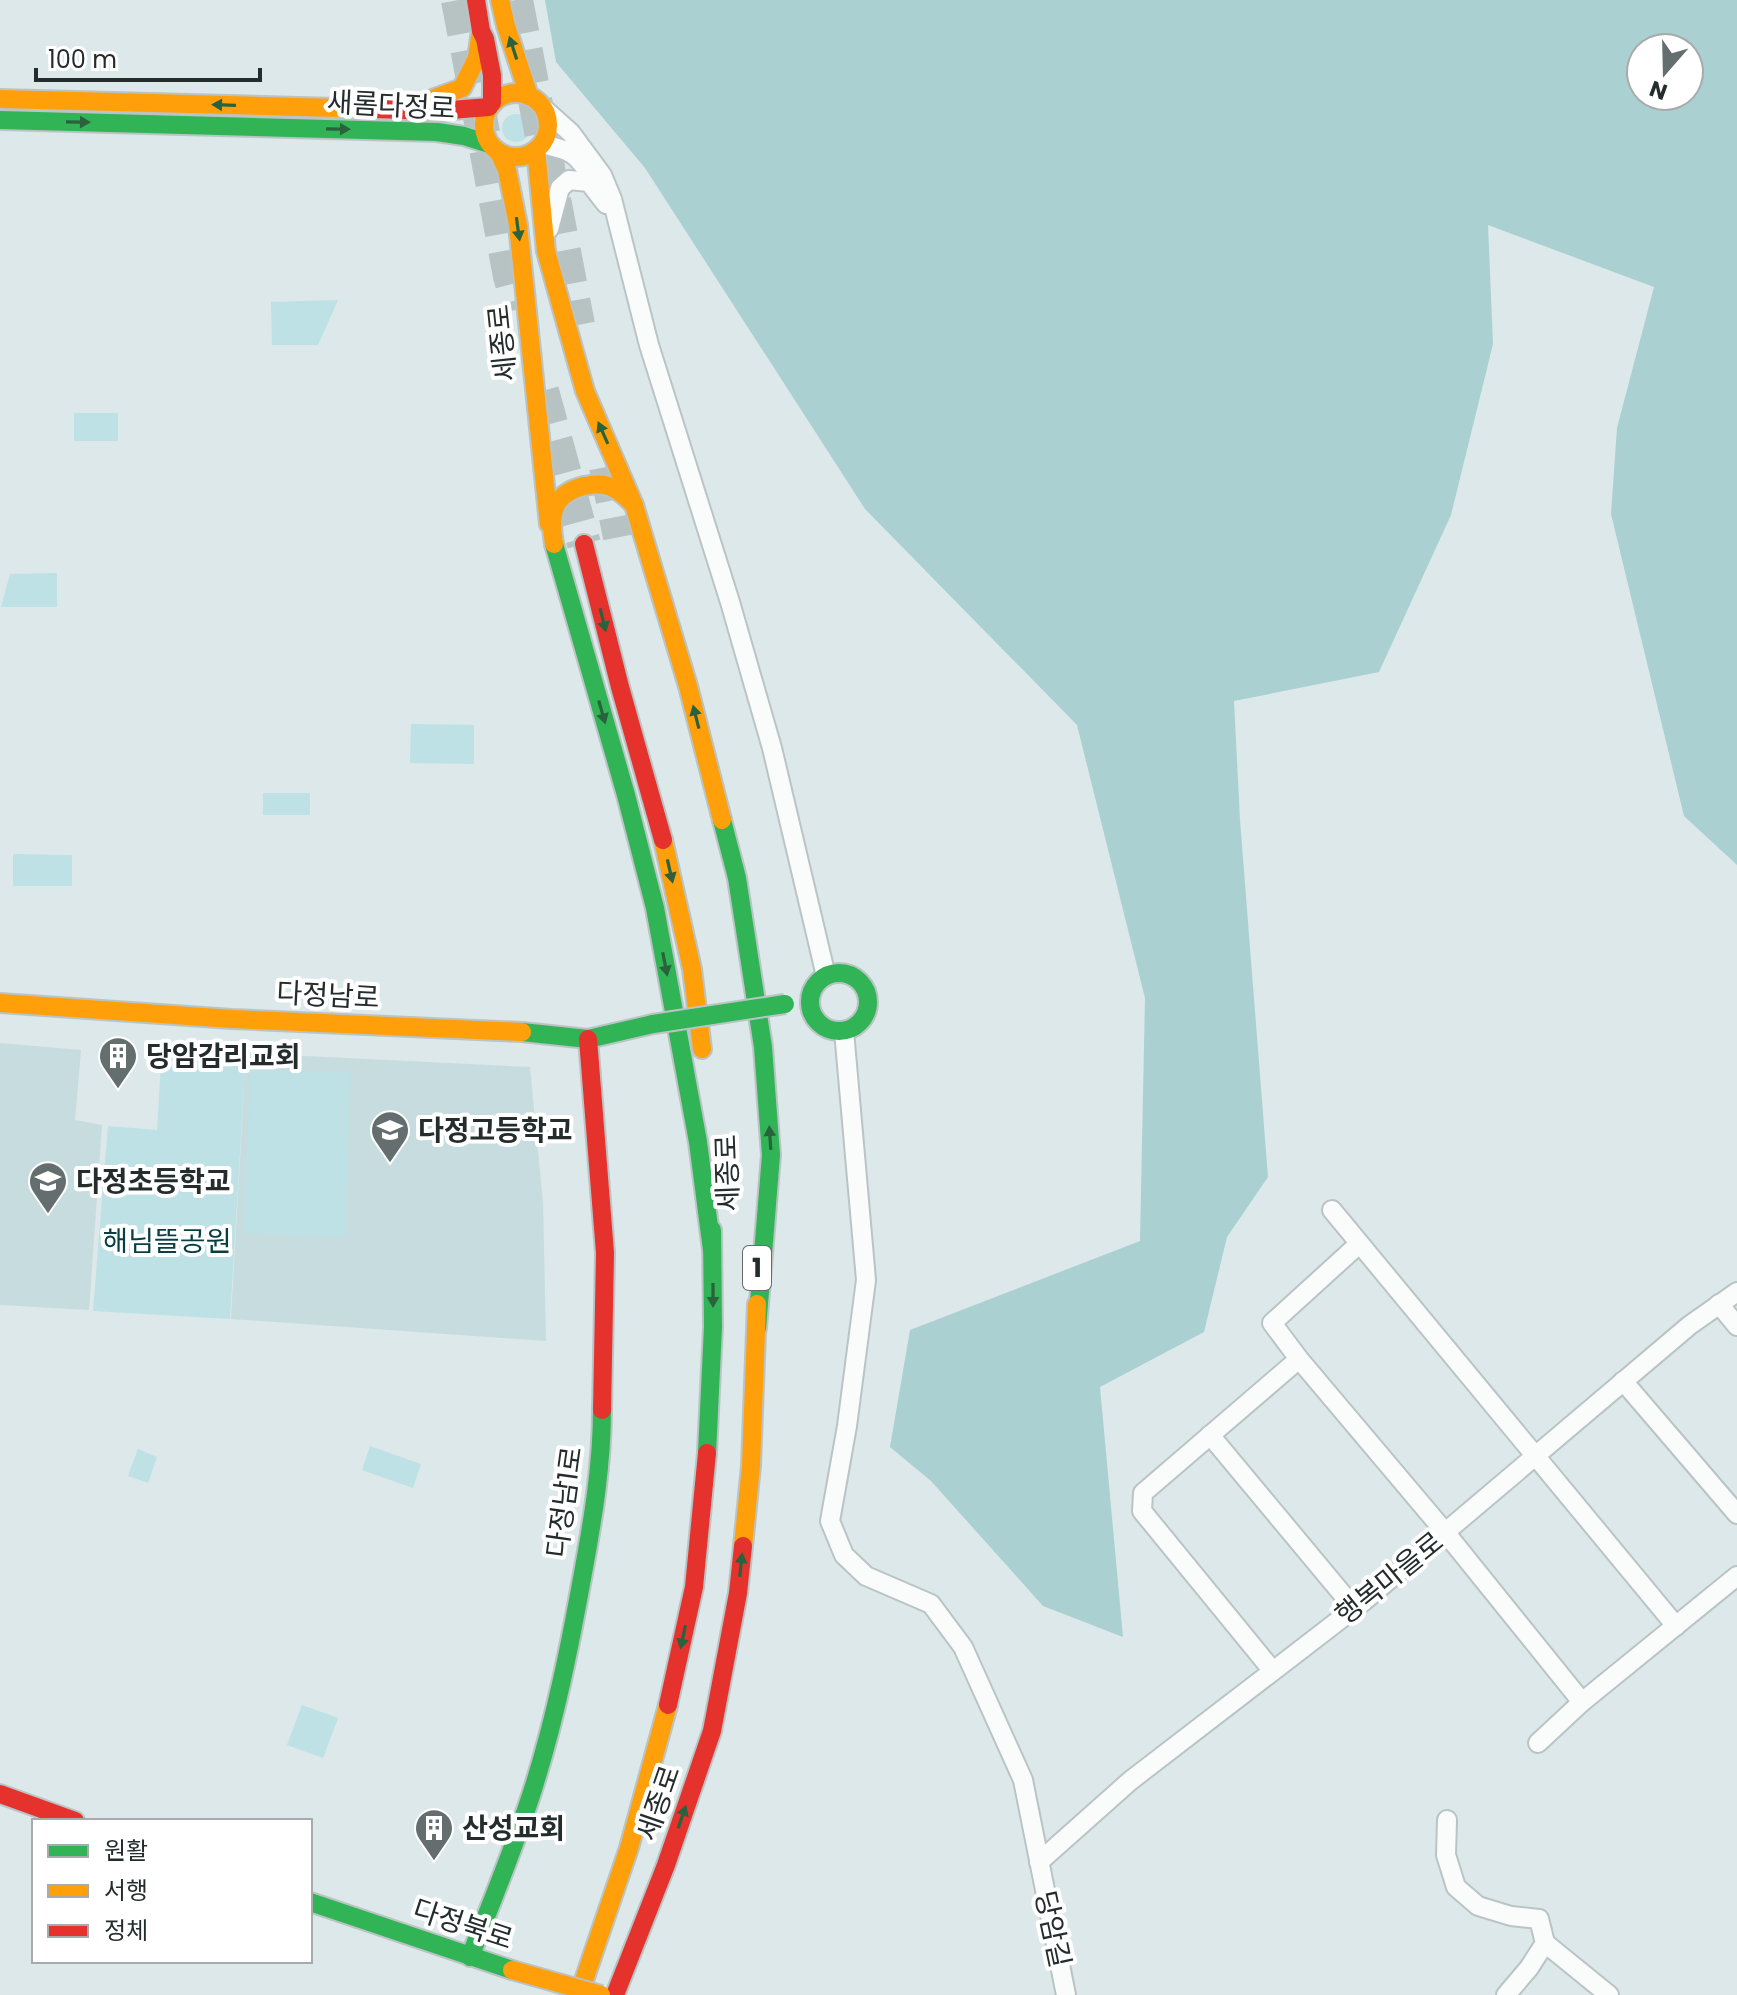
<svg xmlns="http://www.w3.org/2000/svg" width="1737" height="1995" viewBox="0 0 1737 1995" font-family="Poppins,'Noto Sans KR',sans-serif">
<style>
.built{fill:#c7dcde}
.green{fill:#bde1e4}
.forest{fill:#abd0d2;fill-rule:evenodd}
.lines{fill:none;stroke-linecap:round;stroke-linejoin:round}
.highway-tunnel{stroke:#b7c2c3;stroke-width:34;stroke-dasharray:34 17;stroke-linecap:butt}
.street-casing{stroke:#bbc4c5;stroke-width:22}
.fast-casing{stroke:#bbc4c5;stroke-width:22}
.slow-casing{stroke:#bbc4c5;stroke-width:22}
.jam-casing{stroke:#bbc4c5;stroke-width:22}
.street{stroke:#fafcfc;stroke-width:18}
.fast{stroke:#30b455;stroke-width:18}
.slow{stroke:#ff9f0a;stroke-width:18}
.jam{stroke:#e5322d;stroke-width:18}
.fast-bridge-casing{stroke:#bbc4c5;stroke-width:22;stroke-linecap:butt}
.slow-bridge-casing{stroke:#bbc4c5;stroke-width:22;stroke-linecap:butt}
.fast-bridge{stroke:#30b455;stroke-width:18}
.slow-bridge{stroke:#ff9f0a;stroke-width:18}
.oneway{fill:#29623c}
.labels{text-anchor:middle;stroke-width:8;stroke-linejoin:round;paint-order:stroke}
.shield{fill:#fff;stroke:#666b6b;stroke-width:2}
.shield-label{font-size:26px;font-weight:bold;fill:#242c2c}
.street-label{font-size:28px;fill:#242c2c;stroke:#fff}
.poi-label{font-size:28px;font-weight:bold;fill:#242c2c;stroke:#fff;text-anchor:start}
.park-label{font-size:28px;fill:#073f42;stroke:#fff}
</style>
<rect width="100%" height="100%" fill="#dce8e9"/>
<g class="built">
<polygon points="0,1043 81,1050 75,1120 102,1125 89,1310 0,1305"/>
<polygon points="246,1053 530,1067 543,1203 546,1341 231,1319"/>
</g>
<g class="green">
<circle cx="516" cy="128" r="14"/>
<polygon points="338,300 318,345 272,345 271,302"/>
<rect x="74" y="413" width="44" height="28"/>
<polygon points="57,573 57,607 1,607 10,574"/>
<polygon points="411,724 474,725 474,764 410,763"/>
<rect x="263" y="793" width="47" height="22"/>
<polygon points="13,854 72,855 72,886 13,886"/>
<polygon points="162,1047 246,1053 230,1319 93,1311 108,1126 157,1130"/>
<polygon points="250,1069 351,1073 345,1237 244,1233"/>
<polygon points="370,1446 421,1464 413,1488 362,1470"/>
<polygon points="138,1449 157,1457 148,1483 128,1476"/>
<polygon points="302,1705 338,1718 323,1758 287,1745"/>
</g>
<path class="forest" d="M545,0H1737V865L1684,816L1611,514L1617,428L1654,287L1488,225L1493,344L1451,515L1379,672L1234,701L1240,820L1268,1177L1227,1237L1204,1332L1100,1387L1123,1637L1043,1606L931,1481L890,1447L910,1330L1140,1241L1145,998L1077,725L865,509L645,168L556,62ZM1641,48H1689V96H1641Z"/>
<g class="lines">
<g class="highway-tunnel">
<polyline points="458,0 510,276 519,309"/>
<polyline points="516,0 578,325"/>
<polyline points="542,391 584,544"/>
<polyline points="606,467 620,537"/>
</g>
<defs>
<g id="street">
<polyline points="543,108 571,133 602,175 612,199 649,345 730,602 772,748 826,976"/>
<path d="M542,144C565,150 574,150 587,171"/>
<polyline points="549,229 560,188 569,180 589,182 606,204"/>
<polyline points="844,1031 866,1280 847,1426 830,1521 844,1555 866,1576 931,1604 963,1647 1023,1780 1066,1995"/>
<polyline points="1332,1210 1676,1626"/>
<polyline points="1359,1244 1272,1323 1299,1359 1445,1532 1582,1702"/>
<polyline points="1719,1304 1737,1326"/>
<polyline points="1623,1381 1737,1514"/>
<polyline points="1210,1435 1354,1608"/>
<polyline points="1272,1670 1142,1511 1143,1493 1299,1359"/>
<polyline points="1538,1743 1582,1702 1737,1576"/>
<polyline points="1447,1820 1446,1855 1456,1887 1478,1906 1511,1916 1539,1919 1545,1943 1529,1968 1506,1995"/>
<polyline points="1039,1862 1130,1781 1364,1601 1690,1325 1737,1292"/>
<polyline points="1545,1943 1609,1995"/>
</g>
<g id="fast">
<polyline points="0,120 437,132 464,136 489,144"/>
<polyline points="554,544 626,795 655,908 698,1142 712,1250"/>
<polyline points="722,820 737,878 763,1047 771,1155 757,1328"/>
<circle cx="839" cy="1002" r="29"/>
<polyline points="522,1032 588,1039 653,1024"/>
<polyline points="707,1453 713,1327 712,1230"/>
<polyline points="310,1902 512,1970"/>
<path d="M470,1957C492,1901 516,1844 534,1786C556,1716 570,1645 583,1573C593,1519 602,1464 602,1410"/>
</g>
<g id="slow">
<polyline points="500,0 506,26 529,96"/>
<circle cx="516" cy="125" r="32"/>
<polyline points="0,99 374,109"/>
<polyline points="414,110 435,98 462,88 477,58 481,31"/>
<polyline points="536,150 546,251 585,391 634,505"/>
<polyline points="499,153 507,170 518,225 549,524"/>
<path d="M554,544C549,515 552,494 584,486C594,484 606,483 615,489C622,493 628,499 634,505L688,686L722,820"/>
<polyline points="663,840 692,969 702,1049"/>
<polyline points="0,1003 232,1019 522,1032"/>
<polyline points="743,1546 751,1466 757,1304"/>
<polyline points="579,1995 629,1848 668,1705"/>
</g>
<g id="jam">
<polyline points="476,0 481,31 485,39 492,75 492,103"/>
<polyline points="374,109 438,111 489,107"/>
<polyline points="584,544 620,687 663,840"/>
<polyline points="588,1039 605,1253 602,1410"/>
<polyline points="668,1705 694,1587 707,1453"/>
<polyline points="0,1794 75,1821"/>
<polyline points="615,1995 666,1865 712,1731 738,1593 743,1546"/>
</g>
</defs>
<use href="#street" class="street-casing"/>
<use href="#fast" class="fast-casing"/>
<use href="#slow" class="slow-casing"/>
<use href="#jam" class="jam-casing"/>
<use href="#street" class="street"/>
<use href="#fast" class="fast"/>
<use href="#slow" class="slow"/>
<use href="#jam" class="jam"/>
<defs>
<polyline id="fast-bridge" points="653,1024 785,1004"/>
<polyline id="slow-bridge" points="512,1970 601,1995"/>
</defs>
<use href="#fast-bridge" class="fast-bridge-casing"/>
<use href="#slow-bridge" class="slow-bridge-casing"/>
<use href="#fast-bridge" class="fast-bridge"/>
<use href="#slow-bridge" class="slow-bridge"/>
</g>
<defs><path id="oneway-solid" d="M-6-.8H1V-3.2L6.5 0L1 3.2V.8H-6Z" transform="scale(2)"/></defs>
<g class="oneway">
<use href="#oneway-solid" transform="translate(513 48) rotate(-108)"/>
<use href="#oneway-solid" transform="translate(224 105) rotate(-178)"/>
<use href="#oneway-solid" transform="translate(78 122) rotate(1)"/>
<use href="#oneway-solid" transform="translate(338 129) rotate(1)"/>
<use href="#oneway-solid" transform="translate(518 229) rotate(82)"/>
<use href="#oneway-solid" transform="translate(603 433) rotate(-114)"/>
<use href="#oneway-solid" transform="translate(603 620) rotate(76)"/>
<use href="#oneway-solid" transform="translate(602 712) rotate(74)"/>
<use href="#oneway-solid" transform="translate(696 717) rotate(-104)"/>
<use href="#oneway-solid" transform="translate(670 871) rotate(77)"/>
<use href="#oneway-solid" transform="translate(665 964) rotate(79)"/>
<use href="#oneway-solid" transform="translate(770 1138) rotate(-94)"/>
<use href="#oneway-solid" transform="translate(713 1295) rotate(90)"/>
<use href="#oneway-solid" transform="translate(741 1565) rotate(-84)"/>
<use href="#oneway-solid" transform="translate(683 1637) rotate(102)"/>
<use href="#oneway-solid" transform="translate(682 1817) rotate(-71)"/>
</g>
<defs>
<symbol id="building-pin" viewBox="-11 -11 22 30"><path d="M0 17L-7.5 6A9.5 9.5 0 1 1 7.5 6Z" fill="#646e6e" stroke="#fff"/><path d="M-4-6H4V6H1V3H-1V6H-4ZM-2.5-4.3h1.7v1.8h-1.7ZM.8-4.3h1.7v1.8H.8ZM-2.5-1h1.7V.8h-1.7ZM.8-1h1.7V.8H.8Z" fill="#fff"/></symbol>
<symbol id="school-pin" viewBox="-11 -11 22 30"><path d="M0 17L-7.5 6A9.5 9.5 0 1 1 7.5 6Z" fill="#646e6e" stroke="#fff"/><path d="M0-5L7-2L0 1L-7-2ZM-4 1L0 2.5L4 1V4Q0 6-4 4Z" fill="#fff"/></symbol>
</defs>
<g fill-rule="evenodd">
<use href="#building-pin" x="96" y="1034" width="44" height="60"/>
<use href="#school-pin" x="368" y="1108" width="44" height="60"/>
<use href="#school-pin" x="26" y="1159" width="44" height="60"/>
<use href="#building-pin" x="412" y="1806" width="44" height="60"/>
</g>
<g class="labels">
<rect class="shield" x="743" y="1246" width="28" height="44" rx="6"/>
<g class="shield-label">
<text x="757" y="1277">1</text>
</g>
<g class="street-label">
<text transform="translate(391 105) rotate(3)" y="10">새롬다정로</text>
<text transform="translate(502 343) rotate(-96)" y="10">세종로</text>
<text transform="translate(328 995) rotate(3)" y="10">다정남로</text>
<text transform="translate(727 1173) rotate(-92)" y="10">세종로</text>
<text transform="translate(564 1502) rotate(-82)" y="10">다정남1로</text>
<text transform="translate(1389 1578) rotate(-39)" y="10">행복마을로</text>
<text transform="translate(658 1803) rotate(-71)" y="10">세종로</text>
<text transform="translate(463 1924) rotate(18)" y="10">다정북로</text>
<text transform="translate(1053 1929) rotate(78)" y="10">당암길</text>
</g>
<g class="poi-label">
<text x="146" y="1066">당암감리교회</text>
<text x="418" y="1140">다정고등학교</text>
<text x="76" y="1191">다정초등학교</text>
<text x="462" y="1838">산성교회</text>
</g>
<g class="park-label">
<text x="167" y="1251">해님뜰공원</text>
</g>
</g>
<rect x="32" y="1819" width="280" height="144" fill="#ffffff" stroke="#a7abab" stroke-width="2"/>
<rect x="48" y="1845" width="40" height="12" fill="#30b455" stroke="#a7abab" stroke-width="2"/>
<text x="104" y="1859" font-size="24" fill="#242c2c">원활</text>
<rect x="48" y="1885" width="40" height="12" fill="#ff9f0a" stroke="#a7abab" stroke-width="2"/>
<text x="104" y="1899" font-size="24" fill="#242c2c">서행</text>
<rect x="48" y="1925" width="40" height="12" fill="#e5322d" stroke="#a7abab" stroke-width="2"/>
<text x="104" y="1939" font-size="24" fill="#242c2c">정체</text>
<g transform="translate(1665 72) rotate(200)"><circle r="38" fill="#ffffff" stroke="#a7abab" stroke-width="2"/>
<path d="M0-6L14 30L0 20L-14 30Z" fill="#646e6e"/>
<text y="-12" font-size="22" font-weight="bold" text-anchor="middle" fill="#242c2c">N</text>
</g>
<path d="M36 68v12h224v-12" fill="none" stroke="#242c2c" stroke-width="4"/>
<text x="48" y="68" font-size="24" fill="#242c2c" stroke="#ffffff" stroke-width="6" paint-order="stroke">100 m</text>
</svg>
